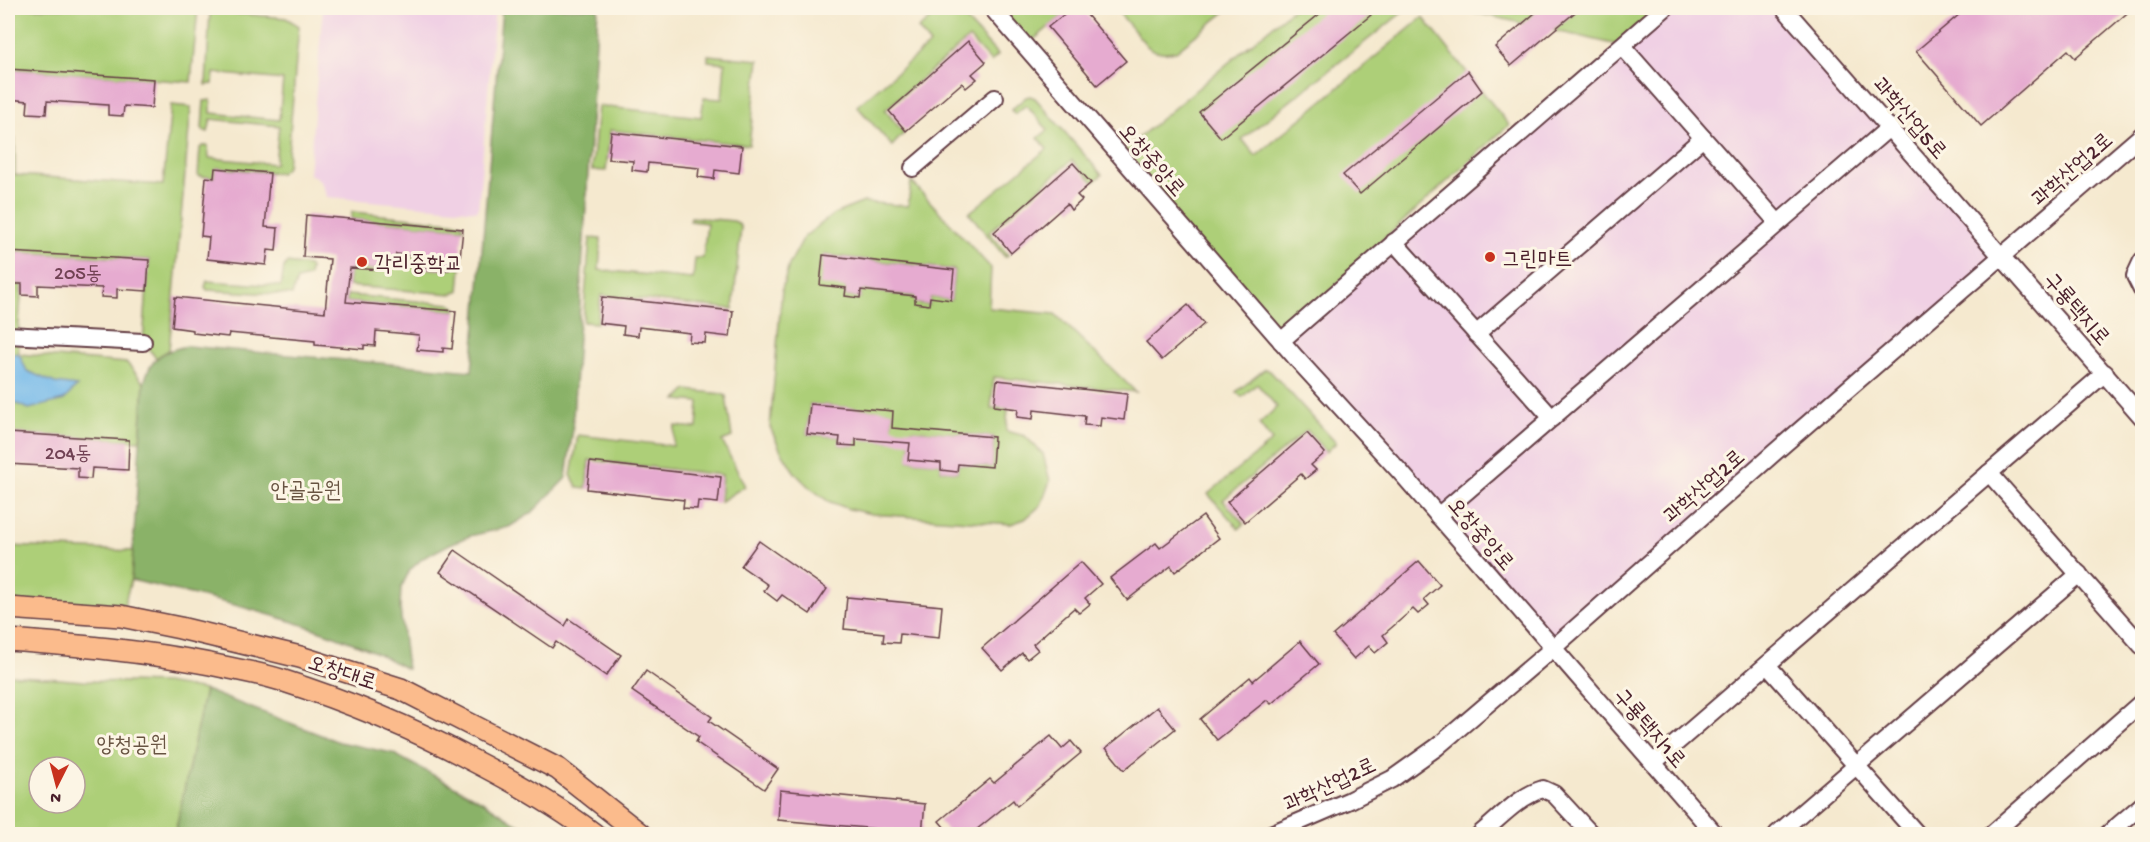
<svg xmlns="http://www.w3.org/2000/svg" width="2150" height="842" viewBox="0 0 2150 842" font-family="'Gochi Hand','Poor Story',sans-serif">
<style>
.built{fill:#f0d0e4}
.green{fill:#adcf78;stroke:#7c7752;stroke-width:1.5;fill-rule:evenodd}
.forest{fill:#8ab268;stroke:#6a684a;stroke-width:1.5}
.water{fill:#73b9ea;stroke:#5e6c8a;stroke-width:1.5}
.building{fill:#e6abd0}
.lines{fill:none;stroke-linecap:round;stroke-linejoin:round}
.minor-casing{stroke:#643d44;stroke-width:20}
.major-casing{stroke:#643d44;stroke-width:24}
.minor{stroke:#fff;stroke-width:16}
.major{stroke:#fbbb8c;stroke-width:21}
.poi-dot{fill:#c8321e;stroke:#fcf5e5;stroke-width:2}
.labels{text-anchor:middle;stroke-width:6;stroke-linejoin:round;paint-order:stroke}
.number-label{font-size:20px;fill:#714254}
.street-label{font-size:22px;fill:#4a1f2b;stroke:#fcf5e5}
.poi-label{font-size:22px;fill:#4a1f2b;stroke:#fcf5e5;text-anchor:start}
.park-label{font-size:22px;fill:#685442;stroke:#fcf5e5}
</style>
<rect width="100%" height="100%" fill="#fcf5e5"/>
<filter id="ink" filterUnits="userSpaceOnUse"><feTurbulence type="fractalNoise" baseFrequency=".0167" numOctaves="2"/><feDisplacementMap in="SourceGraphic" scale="12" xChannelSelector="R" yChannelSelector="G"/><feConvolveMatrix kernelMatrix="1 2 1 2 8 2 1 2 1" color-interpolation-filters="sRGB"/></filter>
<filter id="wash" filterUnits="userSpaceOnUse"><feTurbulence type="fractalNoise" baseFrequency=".008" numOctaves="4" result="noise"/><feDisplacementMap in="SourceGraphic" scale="24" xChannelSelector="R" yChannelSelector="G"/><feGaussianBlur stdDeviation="1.35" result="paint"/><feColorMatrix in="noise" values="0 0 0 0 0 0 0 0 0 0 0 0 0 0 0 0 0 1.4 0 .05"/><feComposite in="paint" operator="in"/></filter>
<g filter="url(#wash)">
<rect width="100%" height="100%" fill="#f5e9cf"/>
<g class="built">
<polygon points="323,8 495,8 478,211 327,197 321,182 316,177 309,174"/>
<polygon points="1664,8 1784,8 2003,256 1552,649 1281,341"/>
</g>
<g class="green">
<polygon points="8,8 198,8 191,82 8,69"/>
<polygon points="927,8 955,8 998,55 991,62 969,38 885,110 904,133 892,146 857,106 930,44 918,29 934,16"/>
<polygon points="992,8 1072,8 1026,46"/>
<path d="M1115,8H1114H1230L1176,51C1165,53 1157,53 1148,47Z"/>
<polygon points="1294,8 1408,8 1242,139 1256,156 1423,17 1509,125 1362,259 1281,341 1119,154"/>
<polygon points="1455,8 1660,8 1622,46"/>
<polygon points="210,11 286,18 299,26 287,167 280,173 216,168 214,178 198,176 200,148 203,146 208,146 209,158 275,164 279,126 211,119 208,132 204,131 202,128 204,101 211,100 211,113 279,120 283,80 214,73 213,84 206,85"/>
<polygon points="708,55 759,60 749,145 610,130 606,171 592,170 598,106 701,117 704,98 722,99 725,63 708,61"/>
<polygon points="1030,96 1035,98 1102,175 1093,182 1072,160 989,232 1008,255 1005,257 969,213 1047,149 1038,138 1048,130 1026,105 1015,114 1011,110 1026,97"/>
<polygon points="171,105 191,107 169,350 156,358 143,342 149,260 8,252 8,139 15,139 15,175 163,185"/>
<path d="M911,181L991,268L989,308L1055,314L1136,392L994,377L991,408L1008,409L1006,431L1025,436L1043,454L1050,481L1041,505L1025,519L1011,524L872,514L849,509L828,501L809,487L795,473L781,451L770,427L782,289L789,265L804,237L834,214L864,202L908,206ZM824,255L954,270L951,300L930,297L929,305L915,303V296L861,290L860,298L846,296V288ZM810,404L893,412L890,441L856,439L855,446L840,445V437L807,434ZM911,430L994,437L992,467L958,464L957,472L941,470V463L909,460Z"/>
<polygon points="352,212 460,223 463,224 463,229 351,219"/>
<polygon points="691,217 734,221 738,223 741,228 733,309 601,295 597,323 583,322 590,238 601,239 599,270 693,279 695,258 703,258 707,223 690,221"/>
<polygon points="396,254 426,257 425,268 449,270 450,267 461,268 459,291 452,294 348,286 350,268 383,270 384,265 394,266"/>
<polygon points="287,263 308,266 310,268 309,277 297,280 292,295 207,290 205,287 207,281 281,286 284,267"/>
<polygon points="8,284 22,284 18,336 19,354 127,363 144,383 140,441 8,433"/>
<polygon points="347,295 450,304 456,308 456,311 347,302"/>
<polygon points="1265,369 1270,371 1336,443 1326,452 1307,430 1223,500 1244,524 1239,529 1208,494 1272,441 1259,424 1277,407 1257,384 1242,397 1236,392"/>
<polygon points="687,390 722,394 726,396 732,437 722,441 745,486 720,502 722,475 589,460 586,489 578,488 571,475 578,435 673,446 675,426 697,428 699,402 676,400"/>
<polygon points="8,546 134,551 131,580 121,616 8,608"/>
<path d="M8,675L84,681L165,683L205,690L175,834H8ZM39,767H75V803H39Z"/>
</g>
<g class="forest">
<path d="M502,8H598L572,435L566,478L532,513L509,527L470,536L450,544L423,558L410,570L401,588L400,608L407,669C391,661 375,651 358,645C285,615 207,598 131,580L144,383C151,357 162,351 187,346L472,371Z"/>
<polygon points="205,690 339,742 392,753 482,801 533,834 175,834"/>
</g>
<polygon class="water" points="8,353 19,354 27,371 55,383 77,386 64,400 29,409 8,400"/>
<g id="blocks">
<g class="building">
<polygon points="1072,8 1081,8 1126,61 1097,85 1048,27"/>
<polygon points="1327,8 1365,8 1371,15 1221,138 1199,112"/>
<polygon points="1541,8 1580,8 1511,66 1495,47"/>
<polygon points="1967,8 2133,8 2075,58 2068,50 1981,126 1916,51"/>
<polygon points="968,41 986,62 972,74 977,79 966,88 962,83 906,131 889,111"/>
<polygon points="8,69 154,79 152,108 124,106 123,116 108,115 108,105 47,101 46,114 27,113 28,101 8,99"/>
<polygon points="1468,71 1482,91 1360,194 1343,175"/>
<polygon points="611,132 742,146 739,173 715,170 714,179 698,177 699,168 648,163 647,172 632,170 633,161 608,159"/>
<polygon points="1073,163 1091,183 1077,195 1082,200 1071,210 1067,204 1011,253 994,232"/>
<polygon points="215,168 270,173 265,227 278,228 276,251 268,250 266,265 207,259 209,237 201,236 206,177 214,178"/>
<polygon points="306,215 463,229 459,267 450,267 449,270 425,268 426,257 396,254 394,266 384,265 383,270 350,268 346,302 456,311 452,349 443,348 443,352 417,350 419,335 376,331 375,346 364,345 364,349 315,345 315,341 229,333 228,337 193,333 193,330 172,327 175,297 325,312 330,259 303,257"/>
<polygon points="8,252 149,260 147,291 117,289 117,298 101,297 102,288 38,285 38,296 22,295 22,284 8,284"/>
<polygon points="823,255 954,270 951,300 930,297 929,305 915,303 915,296 861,290 860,298 845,296 846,288 820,285"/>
<polygon points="602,297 733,311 730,337 706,334 705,343 689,342 690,333 639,327 638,336 623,334 624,326 599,323"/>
<polygon points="1188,305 1204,324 1162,360 1146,342"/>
<polygon points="997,380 1127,394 1124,420 1101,417 1100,426 1084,425 1085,416 1034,410 1033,419 1017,417 1018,409 994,406"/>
<polygon points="810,404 893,411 892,428 994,437 992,467 958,464 957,472 941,470 941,463 908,460 910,443 856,439 856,446 839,445 840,437 807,434"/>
<polygon points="8,433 129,440 128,470 92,468 91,479 78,478 78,468 8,464"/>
<polygon points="1307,433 1325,453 1311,465 1316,470 1305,479 1301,474 1245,522 1227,502"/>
<polygon points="590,462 721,477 718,503 698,501 697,509 683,508 684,500 587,489"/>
<polygon points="1203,516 1219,538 1175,572 1171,566 1127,600 1110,578 1156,543 1160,548"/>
<polygon points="759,541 827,589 810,614 782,595 777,601 764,591 768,585 741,566"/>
<polygon points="455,550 565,626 569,619 621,655 606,676 556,642 552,648 440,572"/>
<polygon points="1419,561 1440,585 1424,599 1429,605 1418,614 1413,609 1383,635 1388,642 1375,653 1369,646 1354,659 1333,635"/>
<polygon points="1081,562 1101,584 1085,598 1090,604 1079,613 1074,608 1033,644 1038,650 1027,659 1022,653 1002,670 982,648"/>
<polygon points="847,597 942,606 939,638 900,634 899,643 883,642 884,633 844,629"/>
<polygon points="1300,641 1319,664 1271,704 1267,700 1217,740 1200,719 1250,677 1253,681"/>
<polygon points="646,671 712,717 709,721 778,769 764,789 696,742 699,737 632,691"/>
<polygon points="1157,707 1175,729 1124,770 1106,748"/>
<polygon points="1051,736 1062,749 1071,741 1081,753 1017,806 1013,800 971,834 950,834 939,821 990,779 994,783"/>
<polygon points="780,790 925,804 922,833 778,820"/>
</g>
</g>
</g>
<g filter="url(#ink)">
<use href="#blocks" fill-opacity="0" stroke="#643d44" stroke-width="1.5"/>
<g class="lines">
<defs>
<g id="minor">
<polyline points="992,8 1296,358 1403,475 1715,834"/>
<polyline points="1784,8 2142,417"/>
<polyline points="1622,46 1778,223"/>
<polyline points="913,168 995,98"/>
<polyline points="1394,242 1552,418"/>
<polyline points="2142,261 2135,276 2142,290"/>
<polyline points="1476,334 1703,138"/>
<polyline points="8,335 143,342"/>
<polyline points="1281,341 1665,8"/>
<polyline points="1989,473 2142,646"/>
<polyline points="1438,516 1890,127"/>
<polyline points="1767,665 1917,834"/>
<polyline points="1653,763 2105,373"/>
<polyline points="1271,834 1350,800 1392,779 1437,747 1552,649 1775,452 2142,135"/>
<path d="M1480,834C1499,819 1519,796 1543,789L1554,794L1591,834"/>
<polyline points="1777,834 2079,574"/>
<polyline points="1992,834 2142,702"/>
<polyline points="2108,834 2142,805"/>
</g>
<g id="major">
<polyline points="8,608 121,616 180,628 300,657 401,689 558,769 640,834"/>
<path d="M8,640C76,645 143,651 210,664C234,669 258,673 281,680C347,701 410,727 470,759C513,781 556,805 594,834"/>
</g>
</defs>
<use href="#minor" class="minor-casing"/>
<use href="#major" class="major-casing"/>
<use href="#minor" class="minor"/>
<use href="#major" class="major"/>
</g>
</g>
<g class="poi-dot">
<circle cx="1490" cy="257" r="6"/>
<circle cx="362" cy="262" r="6"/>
</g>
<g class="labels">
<g class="number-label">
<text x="78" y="279">205동</text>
<text x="68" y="459">204동</text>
</g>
<g class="street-label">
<text transform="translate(1911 117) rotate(49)" y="8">과학산업5로</text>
<text transform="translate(1153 159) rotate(49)" y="8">오창중앙로</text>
<text transform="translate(2071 168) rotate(-41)" y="8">과학산업2로</text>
<text transform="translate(2078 308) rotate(49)" y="8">구룡택지로</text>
<text transform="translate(1703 485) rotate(-41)" y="8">과학산업2로</text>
<text transform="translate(1482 533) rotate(49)" y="8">오창중앙로</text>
<text transform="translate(343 671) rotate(18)" y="8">오창대로</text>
<text transform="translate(1651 727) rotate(49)" y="8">구룡택지1로</text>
<text transform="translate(1329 783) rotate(-25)" y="8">과학산업2로</text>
</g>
<g class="poi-label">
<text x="1502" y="265">그린마트</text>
<text x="374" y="270">각리중학교</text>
</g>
<g class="park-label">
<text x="306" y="497">안골공원</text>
<text x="132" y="751">양청공원</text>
</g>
</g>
<rect width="2150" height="842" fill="none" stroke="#fcf5e5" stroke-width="30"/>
<g transform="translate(57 785) rotate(186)"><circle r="28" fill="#fcf5e5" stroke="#b59f9b" stroke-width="1.5"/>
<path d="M0-4.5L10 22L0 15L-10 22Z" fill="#c8321e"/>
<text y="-9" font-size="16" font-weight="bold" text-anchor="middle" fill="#4a1f2b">N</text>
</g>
</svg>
